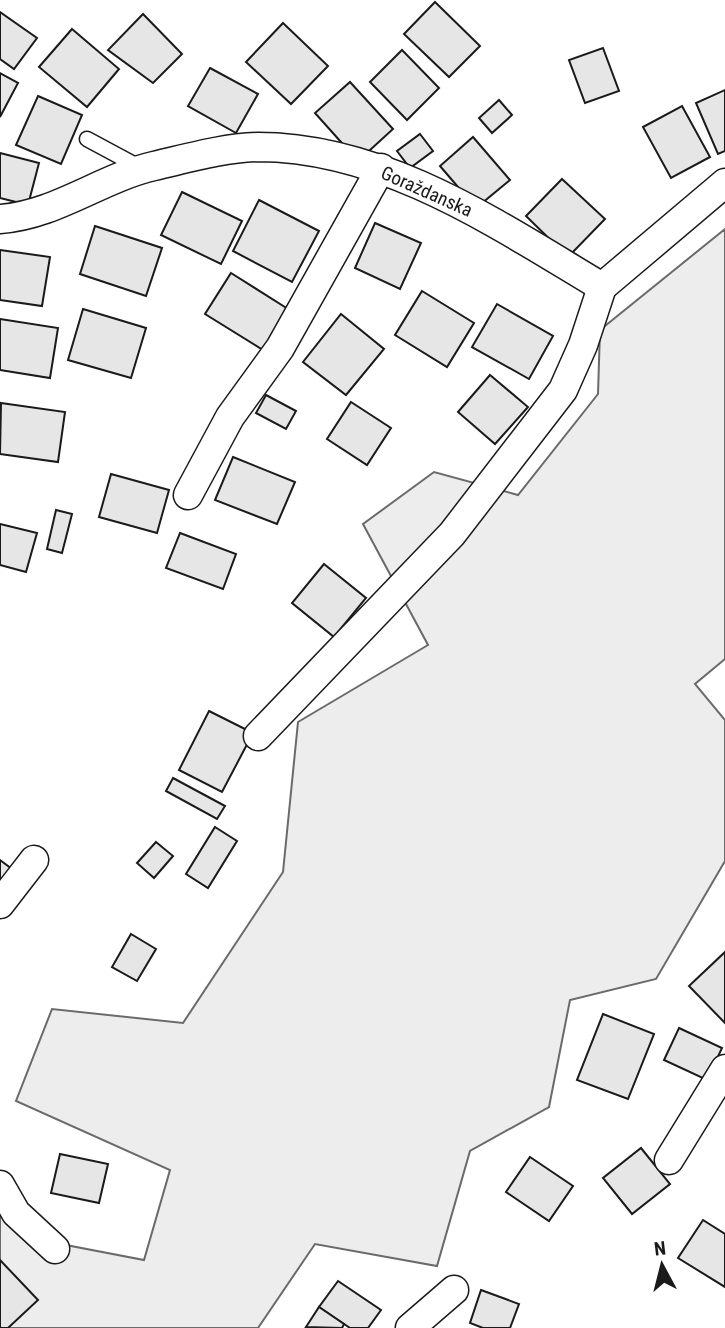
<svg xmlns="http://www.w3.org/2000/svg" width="725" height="1328" viewBox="0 0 725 1328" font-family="'Roboto Condensed',sans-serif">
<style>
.built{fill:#ededed;stroke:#6a6a6a;stroke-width:2}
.building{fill:#e6e6e6;stroke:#1a1a1a;stroke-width:2}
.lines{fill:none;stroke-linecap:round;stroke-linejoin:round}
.lane-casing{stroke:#1a1a1a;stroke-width:17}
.street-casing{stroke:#1a1a1a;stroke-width:31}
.lane{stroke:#fff;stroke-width:14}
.street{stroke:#fff;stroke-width:28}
.labels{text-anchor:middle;stroke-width:5;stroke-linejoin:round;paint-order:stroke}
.street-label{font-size:19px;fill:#1a1a1a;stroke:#fff}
</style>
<rect width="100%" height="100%" fill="#fff"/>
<polygon class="built" points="725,229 725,659 695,684 725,720 725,861 656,979 570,1000 549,1107 470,1151 437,1266 315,1244 258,1328 0,1328 0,1193 40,1240 144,1260 170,1170 16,1101 52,1009 183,1023 283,872 298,722 428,645 363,524 434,472 518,495 598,394 600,330"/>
<g class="building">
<polygon points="435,2 480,46 449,77 404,34"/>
<polygon points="0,12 37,38 14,69 0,59"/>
<polygon points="143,14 182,54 153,83 108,50"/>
<polygon points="283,23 328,66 291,104 246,62"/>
<polygon points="72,29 119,69 87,107 39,67"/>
<polygon points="603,48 619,91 585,103 569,60"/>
<polygon points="402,50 439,88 407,120 370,82"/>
<polygon points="210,68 258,94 236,133 188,106"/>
<polygon points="0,73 18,83 0,117"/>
<polygon points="350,82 393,129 358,161 315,113"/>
<polygon points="725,90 725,151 718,154 696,103"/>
<polygon points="38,96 82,115 61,164 16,145"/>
<polygon points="499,100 512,115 492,133 479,118"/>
<polygon points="682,106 710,157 671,178 643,127"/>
<polygon points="420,134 433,151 410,168 397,151"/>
<polygon points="473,137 510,180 476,208 440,166"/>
<polygon points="0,153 39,163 28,205 0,198"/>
<polygon points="562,179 605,219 568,257 526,216"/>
<polygon points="182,192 242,221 221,264 161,235"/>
<polygon points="259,200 319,231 292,282 233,251"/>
<polygon points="375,223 421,243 400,289 355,268"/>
<polygon points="95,226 162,248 146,296 80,274"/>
<polygon points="0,250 50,257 42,306 0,300"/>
<polygon points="231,273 288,309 263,350 205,314"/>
<polygon points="422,291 474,323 447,367 395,335"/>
<polygon points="497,304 553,336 529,379 472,347"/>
<polygon points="83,309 146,328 131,378 68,360"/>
<polygon points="341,314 384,349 346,395 303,362"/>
<polygon points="0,319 58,328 50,378 0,370"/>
<polygon points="490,375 528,407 495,444 458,412"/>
<polygon points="266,395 296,411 286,429 256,413"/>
<polygon points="351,402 391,428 367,465 327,439"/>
<polygon points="1,403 65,412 58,462 0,454"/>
<polygon points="233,457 295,482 277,524 215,500"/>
<polygon points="111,474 169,490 157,533 99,517"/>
<polygon points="56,510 72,514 62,553 47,549"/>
<polygon points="0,524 37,533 26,572 0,565"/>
<polygon points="180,533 236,554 223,589 166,568"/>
<polygon points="324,564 366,598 334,637 292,603"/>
<polygon points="209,711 253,733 222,792 179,770"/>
<polygon points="173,778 225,806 217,819 166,791"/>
<polygon points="215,827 237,841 208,888 186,874"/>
<polygon points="156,842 173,856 154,878 137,863"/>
<polygon points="0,860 12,869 0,885"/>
<polygon points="131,934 156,949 137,981 112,967"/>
<polygon points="725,952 725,1023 689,986"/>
<polygon points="603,1014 654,1034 628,1099 577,1080"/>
<polygon points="679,1028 722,1048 707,1080 664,1060"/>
<polygon points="641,1148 670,1184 632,1214 603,1178"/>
<polygon points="60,1154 108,1164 99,1203 51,1193"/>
<polygon points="530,1157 573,1186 549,1221 506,1192"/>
<polygon points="703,1220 725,1234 725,1287 678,1258"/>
<polygon points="0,1260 38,1300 8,1328 0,1328"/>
<polygon points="338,1281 381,1310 368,1328 350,1328 319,1307"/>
<polygon points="481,1290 519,1304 510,1328 483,1328 470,1323"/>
<polygon points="319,1307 344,1324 342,1328 306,1327"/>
</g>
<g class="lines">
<defs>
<polyline id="lane" points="87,139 141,168"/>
<g id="street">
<path d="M0,219C56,215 101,178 154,166C189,158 223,148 258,147C385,147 498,225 602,287"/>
<polyline points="602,287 725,183"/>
<polyline points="188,495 230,417 280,348 381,168"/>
<polyline points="258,736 452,534 563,390 583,345 602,287"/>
<polyline points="0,904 34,860"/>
<polyline points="669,1160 725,1069"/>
<polyline points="0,1185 16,1213 55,1249"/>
<polyline points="410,1328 454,1290"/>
</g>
</defs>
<use href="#lane" class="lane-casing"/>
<use href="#street" class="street-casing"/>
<use href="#lane" class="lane"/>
<use href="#street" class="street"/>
</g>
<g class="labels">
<g class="street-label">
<text transform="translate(427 191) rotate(24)" y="7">Goraždanska</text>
</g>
</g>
<g transform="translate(662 1265) rotate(353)" stroke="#ffffff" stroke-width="5" paint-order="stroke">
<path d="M0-5L12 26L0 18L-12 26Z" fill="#1a1a1a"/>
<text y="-10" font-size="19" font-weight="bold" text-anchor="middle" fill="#1a1a1a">N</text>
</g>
</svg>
